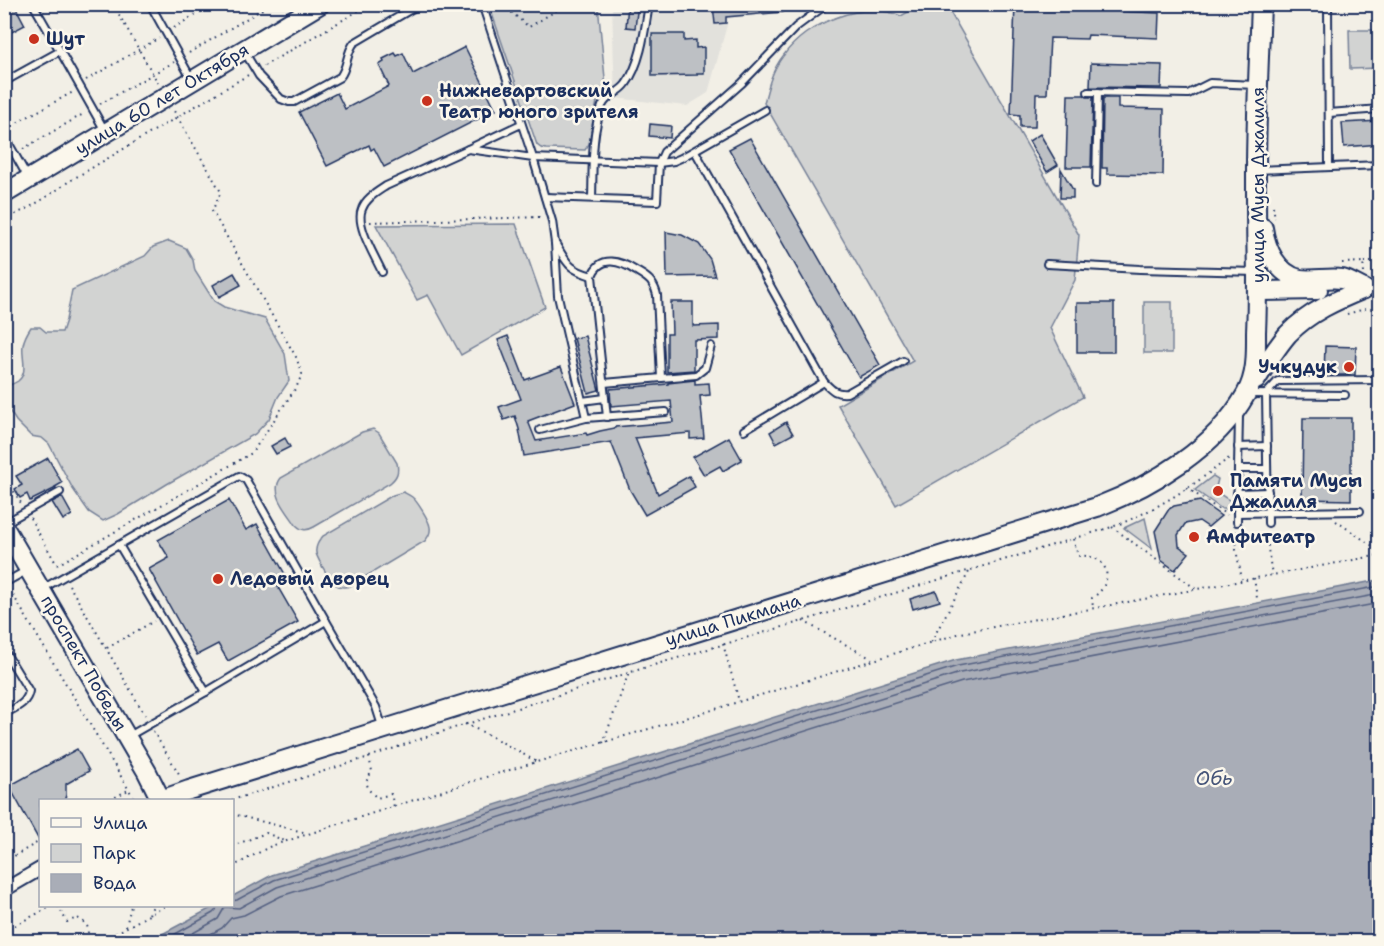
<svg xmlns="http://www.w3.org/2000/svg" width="1384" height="946" viewBox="0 0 1384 946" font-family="'Shantell Sans',sans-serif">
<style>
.built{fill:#e2e1dc}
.green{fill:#d2d3d2;stroke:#768198;stroke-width:1.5}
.water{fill:#a9adb7;stroke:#707b93;stroke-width:1.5}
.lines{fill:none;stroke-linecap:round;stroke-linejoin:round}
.shore{stroke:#546182;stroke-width:1.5}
.building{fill:#bdc0c4;stroke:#1b2f5e;stroke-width:1.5}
.lane-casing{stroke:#1b2f5e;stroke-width:10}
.street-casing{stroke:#1b2f5e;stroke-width:16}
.secondary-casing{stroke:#1b2f5e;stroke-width:22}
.path{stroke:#1b2f5e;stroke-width:2;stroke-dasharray:1.5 4.5;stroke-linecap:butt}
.lane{stroke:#fbf7ec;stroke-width:6}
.street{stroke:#fbf7ec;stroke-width:12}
.secondary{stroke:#fbf7ec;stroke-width:18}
.poi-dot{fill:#c8321e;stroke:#fbf7ec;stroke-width:2}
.labels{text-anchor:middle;stroke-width:5;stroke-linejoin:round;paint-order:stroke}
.poi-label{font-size:18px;font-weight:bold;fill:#1b2f5e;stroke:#fbf7ec;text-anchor:start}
.street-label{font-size:18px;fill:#1b2f5e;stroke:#fbf7ec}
.water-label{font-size:20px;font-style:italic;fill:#465579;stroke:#fbf7ec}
</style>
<rect width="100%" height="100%" fill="#f2efe6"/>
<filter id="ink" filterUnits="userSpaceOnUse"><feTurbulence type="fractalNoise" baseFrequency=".0167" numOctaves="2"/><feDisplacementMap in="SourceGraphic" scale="12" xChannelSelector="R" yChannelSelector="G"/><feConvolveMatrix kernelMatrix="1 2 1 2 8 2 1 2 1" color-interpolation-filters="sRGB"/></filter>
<g filter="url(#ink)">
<polygon class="built" points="810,4 810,9 726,17 727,25 708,93 687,106 615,98 612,5"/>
<g class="green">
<polygon points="489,5 598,5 606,89 598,96 589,144 585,150 546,149 541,148 537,145"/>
<path d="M921,5H946L1079,235L1075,280L1050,328L1083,397L896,505L838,405L913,361L764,103C768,87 772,70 783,56C807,23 861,0 901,16Z"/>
<polygon points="1349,30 1378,30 1379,68 1350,69"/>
<polygon points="516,224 545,307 461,355 428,295 417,300 376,225"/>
<path d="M169,241L186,248L193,260L195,271L214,301L224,307L265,319L285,354L289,381L278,397L269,419L255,434L167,484L118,514L103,521L89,512L73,489L49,444L42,438L31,436L16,421L5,404V387C8,385 14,384 18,381C29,372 21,357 23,345C24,338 27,333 31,327H40L46,332H62L66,320L72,290L145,256L153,247Z"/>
<rect x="1144" y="302" width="28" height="51"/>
<path d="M373,429L379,433L397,463C399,472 397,477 390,483L314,527C307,531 302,531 296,525C288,512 269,493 281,478L362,432Z"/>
<polygon points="1213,476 1218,479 1215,491 1232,502 1231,509 1222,509 1195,490"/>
<path d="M403,492C407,494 408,494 412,497C417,501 429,520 430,527C431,533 428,537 425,541L350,586C335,591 329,578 322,566C320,562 317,557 316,553C315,546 319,541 323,536L393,495Z"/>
<polygon points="1145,518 1152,549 1124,528"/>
</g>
<polygon class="water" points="1379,580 1379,941 149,941 215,906 232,906 233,896 272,875 956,660"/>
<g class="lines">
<g class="shore">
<polyline points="232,901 237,900 274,880 958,666 1380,586"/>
<polyline points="161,942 213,913 216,910 217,906"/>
<polyline points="177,942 218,919 225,907 239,908 277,887 960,673 1380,594"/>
<polyline points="196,942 222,928 231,918 244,915 281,896 962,682 1380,603"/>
</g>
</g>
<g class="building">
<polygon points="4,4 14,4 25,25 4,36"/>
<polygon points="628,4 638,4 635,28 626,27"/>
<polygon points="783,4 783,12 726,17 726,23 715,24 713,5"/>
<polygon points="1015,4 1117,4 1116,11 1159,13 1158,38 1088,35 1087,39 1050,38 1047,94 1036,94 1035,127 1020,127 1020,115 1011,114"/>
<polygon points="652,34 684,34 684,41 696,40 696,48 704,47 704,73 697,73 697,75 652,76"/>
<polygon points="465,47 496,110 384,167 374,148 371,150 369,145 327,166 299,112 337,93 345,109 389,86 379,65 384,62 383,59 395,53 397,56 403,53 413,74"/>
<polygon points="1091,63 1162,65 1161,88 1090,87"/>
<polygon points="1068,95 1084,95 1087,97 1093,97 1091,167 1066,167"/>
<polygon points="1103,98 1118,98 1118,108 1164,109 1163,175 1107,174 1107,168 1102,168"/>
<polygon points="1380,121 1380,144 1344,147 1342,123"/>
<polygon points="650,124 671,126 670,138 649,136"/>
<polygon points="1040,134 1058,165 1047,172 1029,141"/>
<polygon points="750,138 880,365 859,377 729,149"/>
<polygon points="1061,169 1073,190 1073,198 1060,198"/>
<polygon points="666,232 682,235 699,244 710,259 715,276 667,277"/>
<polygon points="234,273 241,285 219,297 213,285"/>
<polygon points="671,302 693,302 693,326 719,325 719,339 694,340 694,370 667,372 667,334 672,334"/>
<rect x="1077" y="303" width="37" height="49"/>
<polygon points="508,336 525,380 561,367 575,403 528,421 536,441 586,433 587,435 600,431 615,428 615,427 673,422 671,401 611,406 610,389 668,384 668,383 695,380 695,384 709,383 710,395 700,396 704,438 690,439 690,433 635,438 658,494 689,476 695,487 645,515 630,490 611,442 524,456 519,429 515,416 504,420 499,407 521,399 498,340"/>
<polygon points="585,336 599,390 588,393 574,338"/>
<polygon points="1325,346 1356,347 1355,375 1324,375"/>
<polygon points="1303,418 1351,418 1351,500 1302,499"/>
<polygon points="786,422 793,434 776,443 770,432"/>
<polygon points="729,437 742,460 723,471 720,466 704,475 693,457"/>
<polygon points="285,438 290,447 276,454 271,446"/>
<polygon points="48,458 62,483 55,487 56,488 30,501 27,494 20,498 15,489 22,485 16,476"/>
<polygon points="62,497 72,515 63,520 52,502"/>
<polygon points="229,500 246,530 257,524 286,576 275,582 298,622 228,661 218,644 197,655 149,569 169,558 158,540"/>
<polygon points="1200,501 1221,516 1208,527 1199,521 1185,524 1178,535 1179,546 1189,553 1175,570 1161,560 1155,531 1169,509 1174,506"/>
<polygon points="936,591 940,601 913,609 910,599"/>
<polygon points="77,749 89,771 66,784 66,795 64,801 40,801 40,842 9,786"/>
</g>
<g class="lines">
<defs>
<g id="lane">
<polyline points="33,4 60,51"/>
<polyline points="150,4 192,80"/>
<polyline points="482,4 533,158 659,163 674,161 681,158 765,110"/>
<polyline points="1328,4 1329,167"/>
<path d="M244,51L259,76L281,99L289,102H294L340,77C348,67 346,53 354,43L420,4"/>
<polyline points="4,82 60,51 105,131"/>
<polyline points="1088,92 1188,94 1210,83 1256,85"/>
<polyline points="1329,113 1380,109"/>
<polyline points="4,135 27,176"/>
<polyline points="468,149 521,124"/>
<polyline points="695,151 824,382 744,430"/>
<polyline points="1257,170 1380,165"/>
<polyline points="1096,184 1098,92"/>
<polyline points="545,197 657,201 659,163 664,152 742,83 796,27 827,4"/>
<path d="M592,198C593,168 591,134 602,106C607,94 619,94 626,84C641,64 645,29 649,4"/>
<path d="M555,243C568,264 568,269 592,276"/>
<polyline points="1047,264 1140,269 1256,272"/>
<path d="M382,272C375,256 355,225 362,209C366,198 377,192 386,186L468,149L533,158L552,221L555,243L558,296L586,418L666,412"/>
<path d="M824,382C832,390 835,394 847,393L903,361"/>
<polyline points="604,383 696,375 705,368 711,346"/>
<polyline points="1250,394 1345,395"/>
<polyline points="582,401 605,398"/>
<path d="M607,417L592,276C600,254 621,261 636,271C641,274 647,277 651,282C654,286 656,290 657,295L661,378"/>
<polyline points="540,430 586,418"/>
<polyline points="1238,447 1267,446"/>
<polyline points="1238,469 1267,469"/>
<polyline points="1237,493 1268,492"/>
<polyline points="1237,513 1360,511"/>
<polyline points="1237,522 1239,415"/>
<polyline points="5,523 60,492"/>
<polyline points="1268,523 1266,394 1278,381 1380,380"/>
<polyline points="119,545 206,692"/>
<polyline points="4,583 26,571"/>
<polyline points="42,589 239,476 246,480 326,621 206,692 129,736"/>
<polyline points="326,621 376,707 383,729"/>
<path d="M4,650L29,691C27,704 15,708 4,714"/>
</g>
<polyline id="street" points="4,890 40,869"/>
<g id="secondary">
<polyline points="4,194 320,4"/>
<path d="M1263,228C1266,249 1277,274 1300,279C1313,281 1329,277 1342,279C1350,281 1357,286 1364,289"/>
<polyline points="1257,291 1318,290"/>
<path d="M1256,380C1266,364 1276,348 1288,334C1309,312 1337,300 1364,289"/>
<path d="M4,527L147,772L161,800L189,790L1097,507C1153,485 1216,448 1246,394C1257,375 1256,353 1256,332C1257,312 1257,292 1257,273C1256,239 1256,206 1256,173C1256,117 1259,61 1261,4"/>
</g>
</defs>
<use href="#lane" class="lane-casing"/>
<use href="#street" class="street-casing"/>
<use href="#secondary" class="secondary-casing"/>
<g class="path">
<polyline points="113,4 158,83"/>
<polyline points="507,4 514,9 512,13 529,27 567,4"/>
<polyline points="174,28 212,4"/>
<polyline points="189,53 271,4"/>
<polyline points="264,66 370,4"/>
<polyline points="86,80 159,38"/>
<polyline points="100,104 174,62"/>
<polyline points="7,128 73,92"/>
<polyline points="23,149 85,113"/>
<polyline points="1273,206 1275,218"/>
<path d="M4,219C28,210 47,197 68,182L248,75"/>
<polyline points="370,222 541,217"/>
<polyline points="1342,263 1363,262"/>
<polyline points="1364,273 1363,262 1380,262"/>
<polyline points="1347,314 1365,309 1380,309"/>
<polyline points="4,476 21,503"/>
<polyline points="1187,488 1227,515"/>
<polyline points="30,518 57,565"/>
<polyline points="1336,521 1380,551"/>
<polyline points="1112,527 1196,589"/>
<polyline points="1237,531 1236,550 1242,579"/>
<polyline points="1268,533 1268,549 1272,575"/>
<path d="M1073,539L1078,556C1108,553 1117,582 1092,598L1093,608"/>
<polyline points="57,565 252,453 297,386 302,374 296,357 212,211 221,192 174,111"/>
<polyline points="1254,578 1257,598"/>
<polyline points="69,585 145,715"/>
<polyline points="10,590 135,800"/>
<polyline points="803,621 872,659"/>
<polyline points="931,642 970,570"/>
<polyline points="723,644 739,701"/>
<polyline points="107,648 154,621"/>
<polyline points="465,724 487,734 537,762"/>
<polyline points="153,731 181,777"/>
<polyline points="603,743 629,672"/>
<polyline points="369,757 372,771 366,782 369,790 377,798 391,794 394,807"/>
<polyline points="110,800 128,790"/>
<path d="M232,800L369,757L432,735L647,667L803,621L1112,527C1155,511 1193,486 1229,458"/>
<polyline points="232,814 307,833"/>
<polyline points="232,846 266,833 285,841"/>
<polyline points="4,862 40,841"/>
<polyline points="232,867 271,846 364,816 486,777 696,715 961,633 1380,555"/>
<polyline points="232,888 235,892"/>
<path d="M58,906L67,922L77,918C90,924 93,934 79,942"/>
<polyline points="149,914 153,906"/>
<polyline points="126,926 131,906"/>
<polyline points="4,931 52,906"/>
<polyline points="100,942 165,906"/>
</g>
<use href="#lane" class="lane"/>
<use href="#street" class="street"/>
<use href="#secondary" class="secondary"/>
</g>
</g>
<g class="poi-dot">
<circle cx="34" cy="39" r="6"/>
<circle cx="427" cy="101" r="6"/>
<circle cx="1349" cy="367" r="6"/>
<circle cx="1218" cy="491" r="6"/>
<circle cx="1194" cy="537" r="6"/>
<circle cx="218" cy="579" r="6"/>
</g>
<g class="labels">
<g class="poi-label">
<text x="46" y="45">Шут</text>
<text x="439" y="97">Нижневартовский<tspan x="439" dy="21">Театр юного зрителя</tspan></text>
<text x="1337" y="373" text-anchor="end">Учкудук</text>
<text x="1230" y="487">Памяти Мусы<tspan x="1230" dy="21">Джалиля</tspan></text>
<text x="1206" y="543">Амфитеатр</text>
<text x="230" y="585">Ледовый дворец</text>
</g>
<g class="street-label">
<text transform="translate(162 99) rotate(-31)" y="6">улица 60 лет Октября</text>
<text transform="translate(1258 185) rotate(-90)" y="6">улица Мусы Джалиля</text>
<text transform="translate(733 620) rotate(-17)" y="6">улица Пикмана</text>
<text transform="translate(84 663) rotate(60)" y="6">проспект Победы</text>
</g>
<g class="water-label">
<text x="1214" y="785">Обь</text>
</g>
</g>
<rect width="1384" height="946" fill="none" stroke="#fbf7ec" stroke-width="24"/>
<rect x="12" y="12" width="1360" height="922" fill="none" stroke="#1b2f5e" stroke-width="2" filter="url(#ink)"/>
<rect x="39" y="799" width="195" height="108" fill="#fbf7ec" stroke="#a1a7b3" stroke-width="1.5"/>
<rect x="51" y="818" width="30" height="9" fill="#fbf7ec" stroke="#a1a7b3" stroke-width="1.5"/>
<text x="93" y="829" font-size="18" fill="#1b2f5e">Улица</text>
<rect x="51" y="844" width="30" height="18" fill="#d2d3d2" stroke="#a1a7b3" stroke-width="1.5"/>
<text x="93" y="859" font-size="18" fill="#1b2f5e">Парк</text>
<rect x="51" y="874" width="30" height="18" fill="#a9adb7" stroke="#a1a7b3" stroke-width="1.5"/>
<text x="93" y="889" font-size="18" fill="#1b2f5e">Вода</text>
</svg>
